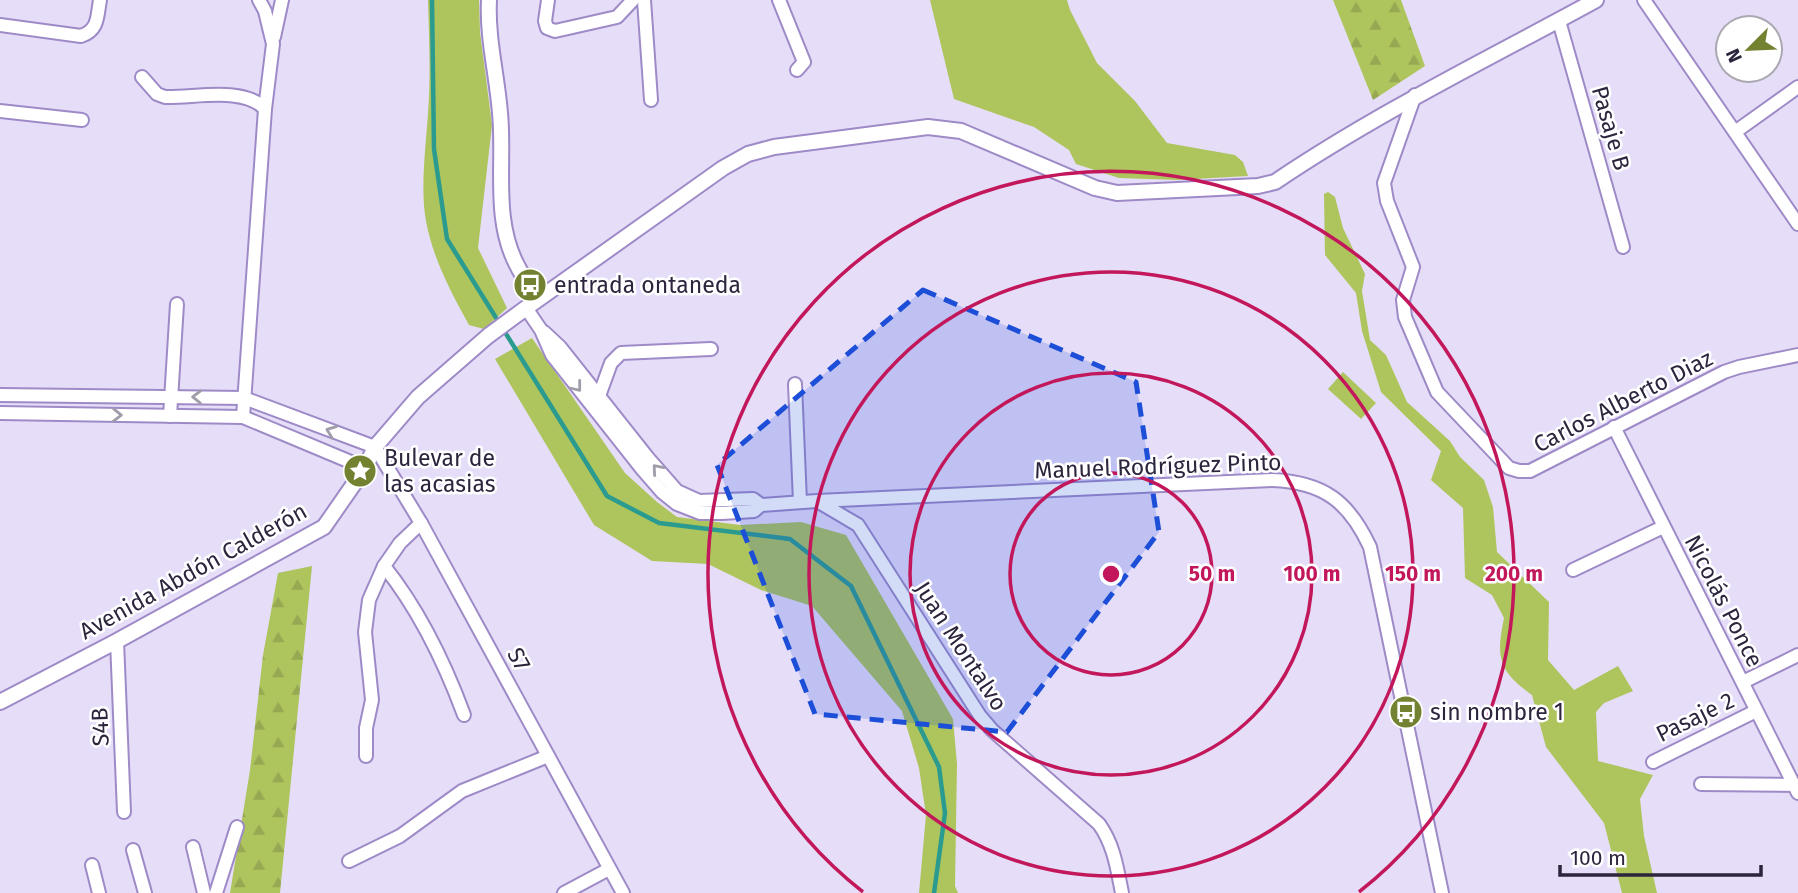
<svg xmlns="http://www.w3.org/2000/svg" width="1798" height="893" viewBox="0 0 1798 893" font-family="'Fira Sans',sans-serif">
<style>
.green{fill:#aec45d}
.forest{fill:url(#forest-firs)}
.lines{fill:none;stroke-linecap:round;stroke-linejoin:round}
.stream{stroke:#2b9b90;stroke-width:4.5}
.minor-casing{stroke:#9e8ac7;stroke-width:16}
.tertiary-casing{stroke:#9e8ac7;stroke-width:18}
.minor{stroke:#fff;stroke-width:12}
.tertiary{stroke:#fff;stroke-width:14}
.oneway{stroke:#a09da8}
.marked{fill:#1d4ed8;fill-opacity:0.2;stroke:#1d4ed8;stroke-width:5;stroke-dasharray:14 9;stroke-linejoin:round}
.ring{fill:none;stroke:#c2185b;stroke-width:3.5}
.labels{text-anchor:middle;stroke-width:5;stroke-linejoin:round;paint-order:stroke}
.street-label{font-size:23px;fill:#2d253d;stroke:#fff}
.poi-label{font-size:23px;fill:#2d253d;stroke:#fff;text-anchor:start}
.centre{fill:#c2185b;stroke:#fff;stroke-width:3.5}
.ring-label{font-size:21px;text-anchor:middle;font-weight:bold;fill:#c2185b;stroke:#fff;stroke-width:5;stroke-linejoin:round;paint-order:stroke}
</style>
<defs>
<pattern id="forest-firs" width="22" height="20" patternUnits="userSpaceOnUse" patternTransform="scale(1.75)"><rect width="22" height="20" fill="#aec45d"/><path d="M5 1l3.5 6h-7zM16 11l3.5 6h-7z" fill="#96a852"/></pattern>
</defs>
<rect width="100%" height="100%" fill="#e6def8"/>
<g class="green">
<path d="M428,0H479L480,32L492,125L478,248L507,308L484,329L469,325C451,292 433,259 426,221C420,189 426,145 428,113C431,76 429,38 428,0Z"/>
<polygon points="930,0 1067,0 1070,10 1097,63 1135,101 1167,143 1235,155 1243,162 1248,176 1177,180 1119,178 1076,164 1069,150 1034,127 954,99"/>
<path d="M1328,192L1335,197L1343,228L1365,274L1362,291L1370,340L1386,355L1407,402L1450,441L1460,457L1484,480L1493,507L1497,552L1549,602L1548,660L1574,690L1618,666L1633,691L1604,703L1596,712L1598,761L1653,775L1640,799L1644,836L1657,893H1622L1604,823L1546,747L1532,695C1498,671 1496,657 1504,618L1492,595L1465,578L1463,508L1431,480L1441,451L1381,392L1362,331L1356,293L1325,255L1324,194Z"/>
<polygon points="532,338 625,473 657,502 677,517 740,525 801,522 846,535 953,719 957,764 955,886 958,893 919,893 926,815 919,768 902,711 812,606 761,590 708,564 652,561 594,525 495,359"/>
<polygon points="1343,372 1376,403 1361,419 1328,389"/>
</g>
<g class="forest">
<polygon points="1333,0 1401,0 1425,66 1373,100"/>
<polygon points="312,566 280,893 230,893 250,770 263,655 278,573"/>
</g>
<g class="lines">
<polyline class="stream" points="432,0 434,149 447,239 607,496 659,523 790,539 851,586 939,767 945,813 934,893"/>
<defs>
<g id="minor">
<polyline points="548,0 545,21 547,28 555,31 617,17 633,0"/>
<polyline points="644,0 651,100"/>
<polyline points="779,0 804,62 797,70"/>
<polyline points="1644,0 1798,224"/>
<polyline points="1559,21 1623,247"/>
<path d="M0,25L81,36C99,30 97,16 100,0"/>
<polyline points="274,37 282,0"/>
<path d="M142,77L157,94L165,97C195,98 244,86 265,109"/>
<polyline points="1415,95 1384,183 1387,201 1413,267 1403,300 1405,317 1437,392 1509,468 1519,471 1530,471 1724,372 1739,367 1798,355"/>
<polyline points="0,111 82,120"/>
<polyline points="1735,132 1798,87"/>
<path d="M526,308L541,330L552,355L642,469L662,492L677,504L700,513H722L754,511L761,505L817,501L1272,480C1324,482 1349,502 1370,547L1442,893"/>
<polyline points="544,332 560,347 648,458 677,491 699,501 753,499 761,505"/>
<polyline points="795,384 800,502"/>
<polyline points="0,395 244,398 375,447 421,523 623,893"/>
<polyline points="599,396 611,363 621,353 711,349"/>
<polyline points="0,413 243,417 365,468"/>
<polyline points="170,416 177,304"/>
<polyline points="243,417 265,109 273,44 265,11 259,0"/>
<polyline points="1614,427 1798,793"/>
<path d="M819,502L858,525L980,716L992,730L1099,824C1114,845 1117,868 1122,893"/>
<path d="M384,566C420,611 444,661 464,715"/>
<polyline points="1573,570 1663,527"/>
<polyline points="117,641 124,812"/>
<polyline points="1743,682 1798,655"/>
<polyline points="366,756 366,728 372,700 365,632 369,600 384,566 400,543 421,523"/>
<polyline points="1653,762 1756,711"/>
<polyline points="1701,784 1798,785"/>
<polyline points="193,847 204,893"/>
<polyline points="133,850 145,893"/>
<polyline points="349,861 400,836 462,791 548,756"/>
<polyline points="92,865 99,893"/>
<polyline points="216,893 237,827"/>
<polyline points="564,893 609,869"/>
</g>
<g id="tertiary">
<path d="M489,0C487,38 497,75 500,113C505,163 492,220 518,267C523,278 532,288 539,298"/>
<path d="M0,702L117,641L324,527L365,468L375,447L418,397L488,336L526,308L723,168L748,154L774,147L928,127L961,131L1095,188L1117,193L1258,186L1275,182C1377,113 1488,59 1596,0"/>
</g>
</defs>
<use href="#minor" class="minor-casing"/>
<use href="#tertiary" class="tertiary-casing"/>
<use href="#minor" class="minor"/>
<use href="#tertiary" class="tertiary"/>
</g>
<defs><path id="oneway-chevron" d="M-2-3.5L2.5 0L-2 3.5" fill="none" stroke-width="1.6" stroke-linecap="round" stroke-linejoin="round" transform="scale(1.75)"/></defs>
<g class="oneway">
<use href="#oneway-chevron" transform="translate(577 387) rotate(52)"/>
<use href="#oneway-chevron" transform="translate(197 397) rotate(-179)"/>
<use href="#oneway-chevron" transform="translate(117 415) rotate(1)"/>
<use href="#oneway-chevron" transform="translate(331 431) rotate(-159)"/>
<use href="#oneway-chevron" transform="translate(657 469) rotate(-131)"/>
</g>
<path class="marked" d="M923,290L1136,382L1159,532L1007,732L815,714L717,465Z"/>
<g class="ring">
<circle cx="1111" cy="574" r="101"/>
<circle cx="1111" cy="574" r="201"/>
<circle cx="1111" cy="574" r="302"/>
<path d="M863 892A403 403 0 1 1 1359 892"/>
</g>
<defs>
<symbol id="bus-disc" viewBox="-11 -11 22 22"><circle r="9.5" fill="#728231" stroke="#fff"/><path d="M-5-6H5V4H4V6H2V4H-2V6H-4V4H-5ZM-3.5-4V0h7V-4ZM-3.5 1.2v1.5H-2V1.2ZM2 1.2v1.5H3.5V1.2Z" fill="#fff"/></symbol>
<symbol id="sight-disc" viewBox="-11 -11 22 22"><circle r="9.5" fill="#728231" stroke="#fff"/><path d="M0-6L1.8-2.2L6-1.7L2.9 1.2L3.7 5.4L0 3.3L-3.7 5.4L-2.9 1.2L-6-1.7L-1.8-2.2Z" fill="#fff"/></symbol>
</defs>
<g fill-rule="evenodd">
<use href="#bus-disc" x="511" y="266" width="38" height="38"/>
<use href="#sight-disc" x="341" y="452" width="38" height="38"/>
<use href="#bus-disc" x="1387" y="693" width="38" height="38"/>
</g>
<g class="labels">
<g class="street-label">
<text transform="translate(1611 128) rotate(74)" y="8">Pasaje B</text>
<text transform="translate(1623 401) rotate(-27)" y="8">Carlos Alberto Diaz</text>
<text transform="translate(1158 466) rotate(-2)" y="8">Manuel Rodríguez Pinto</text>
<text transform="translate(193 571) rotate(-29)" y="8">Avenida Abdón Calderón</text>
<text transform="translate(1724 601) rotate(63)" y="8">Nicolás Ponce</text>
<text transform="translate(961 646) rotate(57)" y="8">Juan Montalvo</text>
<text transform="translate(519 659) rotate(61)" y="8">S7</text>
<text transform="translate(1695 717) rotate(-26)" y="8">Pasaje 2</text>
<text transform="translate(100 727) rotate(-92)" y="8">S4B</text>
</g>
<g class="poi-label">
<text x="554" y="293">entrada ontaneda</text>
<text x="384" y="466">Bulevar de<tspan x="384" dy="26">las acasias</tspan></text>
<text x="1430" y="720">sin nombre 1</text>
</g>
</g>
<circle cx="1111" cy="574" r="10" class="centre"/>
<g class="ring-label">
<text x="1212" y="581">50 m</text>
<text x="1312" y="581">100 m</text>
<text x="1413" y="581">150 m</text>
<text x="1514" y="581">200 m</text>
</g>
<g transform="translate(1749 49) rotate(246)"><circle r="33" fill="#ffffff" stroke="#aba8b1" stroke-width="2"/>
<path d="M0-5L12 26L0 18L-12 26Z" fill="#728231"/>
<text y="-10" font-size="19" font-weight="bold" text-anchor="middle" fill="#2d253d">N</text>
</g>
<path d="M1560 865v10h201v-10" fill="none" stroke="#2d253d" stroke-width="3.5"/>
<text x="1570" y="865" font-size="21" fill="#2d253d" stroke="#ffffff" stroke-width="5" paint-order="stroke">100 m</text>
</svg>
